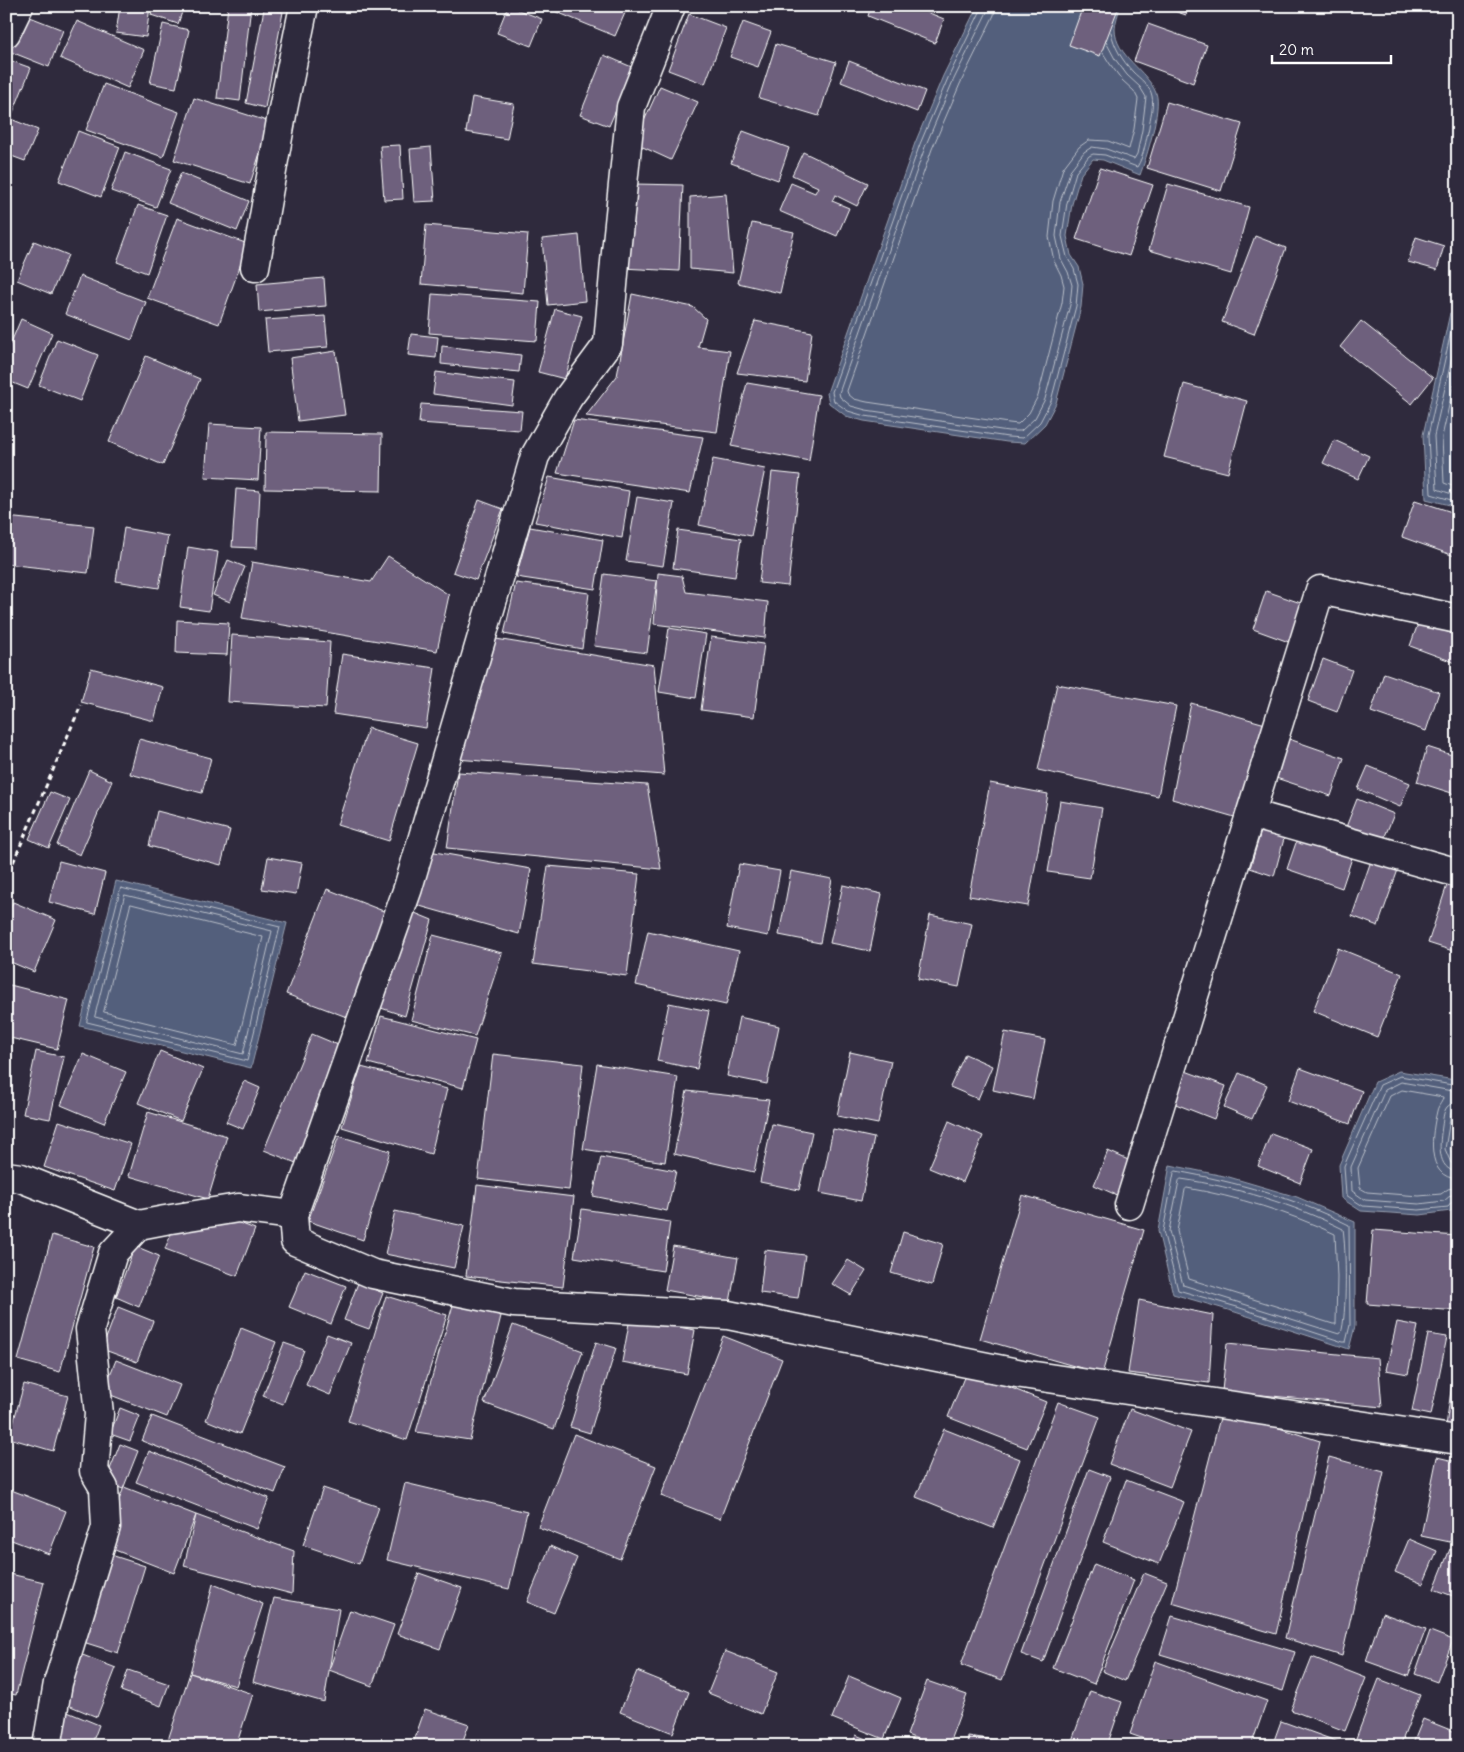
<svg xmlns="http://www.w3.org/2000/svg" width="1464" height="1752" viewBox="0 0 1464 1752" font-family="Delius,sans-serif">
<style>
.water{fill:#525f7b;stroke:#979fb0}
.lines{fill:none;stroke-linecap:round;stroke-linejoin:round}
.shore{stroke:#babfca;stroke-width:1}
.building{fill:#6e607d;stroke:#fff}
.minor-casing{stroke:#fff;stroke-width:31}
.path{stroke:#fff;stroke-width:3;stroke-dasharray:5 4;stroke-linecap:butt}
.minor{stroke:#2f2a3d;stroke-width:28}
</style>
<rect width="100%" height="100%" fill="#2f2a3d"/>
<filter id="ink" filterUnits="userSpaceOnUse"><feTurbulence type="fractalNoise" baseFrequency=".02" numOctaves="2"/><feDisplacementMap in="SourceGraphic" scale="10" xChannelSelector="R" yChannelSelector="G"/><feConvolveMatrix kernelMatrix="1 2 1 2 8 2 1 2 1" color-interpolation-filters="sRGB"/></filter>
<g filter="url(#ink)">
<g class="water">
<path d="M979,6H1120C1119,13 1115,22 1115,29C1115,56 1147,70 1156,93C1162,108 1146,159 1140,175L1103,160L1093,159L1081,174L1072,204L1067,236L1071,255L1079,267L1083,284L1081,307L1056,403L1045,424L1025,443L1007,442L864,421L846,416L829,403L827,393L915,143L943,76L976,9Z"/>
<polygon points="1458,309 1458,507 1426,499 1423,435 1450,313"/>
<polygon points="116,881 287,923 251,1068 80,1026"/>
<polygon points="1399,1071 1455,1080 1457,1102 1450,1149 1458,1165 1458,1203 1451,1211 1420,1215 1361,1211 1341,1198 1339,1165 1375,1082"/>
<polygon points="1170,1165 1229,1177 1297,1197 1355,1222 1355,1326 1349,1349 1235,1312 1173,1294 1158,1231"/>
</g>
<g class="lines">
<g class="shore">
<path d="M982,6L981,10L948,78L920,144L832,392L834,401L848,411L865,416L1008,437L1023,438L1040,422L1051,401L1076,306L1078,284L1074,269L1067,257L1062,236L1067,203L1076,172L1089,156L1093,154L1105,155L1137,167C1144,156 1146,140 1149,127C1150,118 1154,105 1152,96C1150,85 1140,79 1133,72C1122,60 1114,47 1111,32"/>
<polyline points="988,6 987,12 953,81 925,147 839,393 840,397 851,406 866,410 1008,431 1021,431 1035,418 1045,399 1070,305 1072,285 1068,272 1061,259 1056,236 1060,202 1071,169 1084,152 1092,147 1106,149 1134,159 1137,154 1142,130 1146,97 1140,87 1127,75 1115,59 1106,42"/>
<polyline points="995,6 994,15 960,84 932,149 847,391 848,394 854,399 867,402 1009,423 1018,424 1029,413 1038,396 1062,303 1064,286 1061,275 1054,261 1049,237 1053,201 1063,168 1079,147 1089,140 1108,141 1129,149 1134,129 1138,99 1134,91 1122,80 1110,64 1103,53"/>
<polyline points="1458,315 1454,318 1428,436 1431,494 1458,502"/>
<polyline points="1458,331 1434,436 1437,489 1458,496"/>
<polyline points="1458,365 1442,437 1444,483 1458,488"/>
<polygon points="121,888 280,927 247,1061 87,1022"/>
<polygon points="125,895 272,931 243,1054 95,1017"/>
<polygon points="131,904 263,937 237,1045 104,1012"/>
<polyline points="1458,1086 1400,1076 1380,1085 1344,1166 1346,1195 1363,1206 1419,1210 1448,1207 1453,1201 1458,1201"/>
<polyline points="1458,1092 1401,1082 1385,1090 1351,1167 1352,1191 1365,1200 1419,1204 1444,1201 1451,1195 1458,1194"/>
<path d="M1458,1103C1453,1103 1450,1104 1447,1107C1443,1112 1443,1120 1442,1126C1440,1141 1435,1170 1458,1172"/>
<polyline points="1458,1109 1453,1110 1451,1113 1445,1149 1451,1163 1458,1166"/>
<path d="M1176,1171C1236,1182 1295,1198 1349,1225L1350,1325L1346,1342H1343L1237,1307L1178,1290L1163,1231L1174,1173Z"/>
<path d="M1181,1179C1236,1187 1293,1204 1343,1229C1346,1247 1347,1317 1341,1333L1339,1334L1183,1285L1169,1231L1179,1181Z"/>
<path d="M1458,1179C1424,1178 1432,1132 1437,1111C1438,1105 1443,1102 1443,1097L1402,1090L1390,1096L1358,1168L1360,1188L1367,1192L1419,1196L1441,1194L1448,1189L1458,1187"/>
<path d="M1187,1188C1238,1197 1288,1212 1335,1234L1337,1277L1336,1324H1333L1189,1279L1177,1231L1185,1190Z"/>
</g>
</g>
<g class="building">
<polygon points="120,6 150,6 146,37 116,33"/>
<polygon points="154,6 184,6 178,24 151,15"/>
<polygon points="228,6 251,6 240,101 217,98"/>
<polygon points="508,6 542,19 531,46 497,33"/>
<polygon points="542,6 628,6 615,36"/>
<polygon points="871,6 912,6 944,19 935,43 868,16"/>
<polygon points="1083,6 1119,6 1100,56 1069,45"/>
<polygon points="1160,6 1189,6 1186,15"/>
<polygon points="264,9 283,12 265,108 246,103"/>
<polygon points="20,13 63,30 49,67 6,50"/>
<polygon points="689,14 726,28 705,84 668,70"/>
<polygon points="77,21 144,50 128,88 60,58"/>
<polygon points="743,22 771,32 758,67 730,57"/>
<polygon points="163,24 189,30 176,88 150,83"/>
<polygon points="1148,24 1207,45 1193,83 1134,61"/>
<polygon points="776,44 836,62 819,116 759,98"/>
<polygon points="604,55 634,68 609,126 580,115"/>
<polygon points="6,59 31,68 12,115 6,113"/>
<polygon points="849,61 925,91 917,112 841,82"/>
<polygon points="104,84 179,112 163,157 86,130"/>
<polygon points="660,86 698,102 671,160 634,143"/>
<polygon points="472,97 514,104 507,139 466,132"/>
<polygon points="194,98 270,122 250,184 174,160"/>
<polygon points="1167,102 1242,124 1221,191 1147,168"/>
<polygon points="6,117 38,130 25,161 6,154"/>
<polygon points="78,131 120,147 101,197 59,181"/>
<polygon points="743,131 789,148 778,180 731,163"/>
<polygon points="400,145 403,199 384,200 380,146"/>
<polygon points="431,147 435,201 414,202 410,149"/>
<polygon points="125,152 171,169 156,207 111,191"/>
<polygon points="803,152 868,183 857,206 835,195 832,201 849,208 837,236 779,211 791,183 815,193 818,187 792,175"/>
<polygon points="1100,168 1153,185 1129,256 1076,239"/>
<polygon points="181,173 249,201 237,231 168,203"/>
<polygon points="634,184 683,185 679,271 622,268"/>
<polygon points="1168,184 1249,207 1231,274 1149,250"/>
<polygon points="726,194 733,273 690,269 690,197"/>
<polygon points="138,205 167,215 147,273 117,262"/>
<polygon points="177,218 248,244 219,324 147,298"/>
<polygon points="752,223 794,232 780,293 738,283"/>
<polygon points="426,225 528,234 523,293 421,284"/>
<polygon points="579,235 585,301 548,305 542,239"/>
<polygon points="1255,236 1286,248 1254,334 1222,322"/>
<polygon points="1416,237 1444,246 1437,270 1408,262"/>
<polygon points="34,241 68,255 51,294 17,280"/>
<polygon points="80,276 146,302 132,340 65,314"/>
<polygon points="324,278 326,306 259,312 257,284"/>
<polygon points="432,294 540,302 537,341 429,333"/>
<polygon points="632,294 693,307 706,319 698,347 730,351 717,432 586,416 617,376"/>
<polygon points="555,309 582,316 565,379 538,372"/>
<polygon points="325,316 328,347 268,352 265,320"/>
<polygon points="21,319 52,333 28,389 6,380 6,354"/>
<polygon points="755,321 812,332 805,381 737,373"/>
<polygon points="1361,321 1433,378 1412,404 1340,347"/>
<polygon points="411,334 438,337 436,358 408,355"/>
<polygon points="57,339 98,355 80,401 39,385"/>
<polygon points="442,346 521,355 519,372 441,364"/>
<polygon points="336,351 345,415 298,421 290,358"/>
<polygon points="146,356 200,379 163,465 109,442"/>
<polygon points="436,372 515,382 512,405 433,394"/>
<polygon points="747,383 819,395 809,461 731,446"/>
<polygon points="1184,384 1247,401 1228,473 1164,457"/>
<polygon points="421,404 522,411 520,430 419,423"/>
<polygon points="574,420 703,437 690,493 557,473"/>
<polygon points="209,424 261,427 258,480 205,477"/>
<polygon points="266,432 382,434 381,491 265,489"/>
<polygon points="1334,440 1369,456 1358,479 1323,463"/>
<polygon points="713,459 765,469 751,536 699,525"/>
<polygon points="772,472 800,475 788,586 759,583"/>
<polygon points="549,477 629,491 622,538 535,522"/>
<polygon points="236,489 260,491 257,548 232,547"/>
<polygon points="637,497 674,503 663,566 626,561"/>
<polygon points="479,500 503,509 476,580 453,572"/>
<polygon points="1415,500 1458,514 1457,557 1402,537"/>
<polygon points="6,517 94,526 88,573 6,564"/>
<polygon points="530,527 603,540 595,589 516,577"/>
<polygon points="124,528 168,536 159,588 116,581"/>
<polygon points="678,530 741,539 735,577 673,568"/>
<polygon points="188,547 218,552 209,611 180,607"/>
<polygon points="388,556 449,595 437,651 242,618 252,562 371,582"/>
<polygon points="228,560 245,567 230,602 213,595"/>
<polygon points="658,573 682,576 686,592 768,602 765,638 654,624"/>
<polygon points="604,574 657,581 647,653 594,646"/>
<polygon points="516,583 589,593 582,649 504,634"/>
<polygon points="1266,591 1321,610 1308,649 1253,629"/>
<polygon points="177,620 229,623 227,655 176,653"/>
<polygon points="1419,621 1458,636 1458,658 1456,663 1410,646"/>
<polygon points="669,628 706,634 696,698 659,692"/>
<polygon points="232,635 330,642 326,708 228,702"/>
<polygon points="711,637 764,644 754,717 701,710"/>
<polygon points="490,638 654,665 664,775 456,759"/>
<polygon points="342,654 435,668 426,728 333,714"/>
<polygon points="1323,659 1352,670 1337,712 1308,701"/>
<polygon points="91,668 163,687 154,721 81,702"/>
<polygon points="1384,673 1439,692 1426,731 1371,712"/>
<polygon points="1057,684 1176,706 1158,796 1038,770"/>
<polygon points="1191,703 1269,725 1238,818 1172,799"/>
<polygon points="368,728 418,743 389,841 337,825"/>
<polygon points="139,739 211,758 202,793 130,774"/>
<polygon points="1289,739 1344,758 1331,796 1276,778"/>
<polygon points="1427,747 1458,757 1458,795 1417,782"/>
<polygon points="1368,766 1410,783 1400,807 1358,789"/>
<polygon points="89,770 112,781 80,855 57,845"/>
<polygon points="458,772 647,785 661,869 447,848"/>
<polygon points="990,783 1048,794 1028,906 969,896"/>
<polygon points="50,792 70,800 49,848 29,839"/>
<polygon points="1357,799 1394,814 1383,841 1346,827"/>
<polygon points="1060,801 1102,808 1090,878 1048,872"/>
<polygon points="157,811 230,830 221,865 149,846"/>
<polygon points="1262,828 1285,835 1274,876 1250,868"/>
<polygon points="1300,831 1355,849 1342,888 1287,869"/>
<polygon points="429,851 531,869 519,934 416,905"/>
<polygon points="268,857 302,863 296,894 262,889"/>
<polygon points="1372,858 1399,867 1378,926 1352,916"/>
<polygon points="59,861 105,873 95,914 49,902"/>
<polygon points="739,864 780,871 768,936 727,928"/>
<polygon points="548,866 639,874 627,976 533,964"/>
<polygon points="791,871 832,879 820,943 779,935"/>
<polygon points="1449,879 1458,882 1458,937 1453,951 1428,943"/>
<polygon points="843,885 882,894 870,951 830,943"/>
<polygon points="327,889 391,914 352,1019 286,994"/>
<polygon points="13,902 56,920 34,972 6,960 6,917"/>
<polygon points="410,911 432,920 405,1016 381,1008"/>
<polygon points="930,915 972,924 959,987 918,979"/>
<polygon points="648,931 739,951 726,1005 636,985"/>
<polygon points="433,935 502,953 475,1036 411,1020"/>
<polygon points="1338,948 1402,974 1377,1037 1313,1011"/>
<polygon points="6,984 69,1000 57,1049 6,1037"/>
<polygon points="669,1003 709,1011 697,1069 657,1061"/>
<polygon points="381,1016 476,1040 463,1088 368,1063"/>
<polygon points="739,1017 779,1026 767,1084 727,1076"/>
<polygon points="1005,1032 1045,1040 1033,1099 993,1090"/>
<polygon points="312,1034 343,1047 296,1163 264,1150"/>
<polygon points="36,1051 64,1057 50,1119 23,1114"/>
<polygon points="160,1051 203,1069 181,1121 138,1103"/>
<polygon points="850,1052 891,1061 878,1124 837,1116"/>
<polygon points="83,1054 126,1072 104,1123 61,1105"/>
<polygon points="493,1054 583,1064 569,1190 478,1179"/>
<polygon points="965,1054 992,1066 978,1099 950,1087"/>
<polygon points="597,1064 678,1077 665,1162 583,1149"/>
<polygon points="361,1067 447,1089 431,1154 342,1127"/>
<polygon points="1300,1068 1362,1091 1350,1124 1288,1101"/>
<polygon points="1180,1069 1226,1086 1214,1119 1168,1101"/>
<polygon points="1239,1073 1267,1085 1252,1119 1224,1107"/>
<polygon points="244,1081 260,1088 243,1129 226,1122"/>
<polygon points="687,1091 769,1100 754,1172 674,1154"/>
<polygon points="148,1112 227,1136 208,1199 129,1176"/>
<polygon points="59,1121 131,1144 115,1191 44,1167"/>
<polygon points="949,1121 983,1136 963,1182 929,1168"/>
<polygon points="772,1124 812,1132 799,1190 760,1182"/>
<polygon points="833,1129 874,1138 861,1201 820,1193"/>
<polygon points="1271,1133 1313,1149 1300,1183 1258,1166"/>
<polygon points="339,1136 390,1151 363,1240 308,1221"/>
<polygon points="1108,1151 1135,1163 1121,1197 1094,1185"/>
<polygon points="601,1157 676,1171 667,1211 593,1196"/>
<polygon points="477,1185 574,1197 563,1287 466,1276"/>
<polygon points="1022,1195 1144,1230 1102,1374 980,1339"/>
<polygon points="183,1201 255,1229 237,1276 165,1249"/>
<polygon points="582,1209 670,1222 663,1271 574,1257"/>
<polygon points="395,1211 464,1226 454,1268 385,1254"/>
<polygon points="1373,1230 1458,1236 1458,1311 1367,1304"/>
<polygon points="903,1232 943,1244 932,1285 891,1273"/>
<polygon points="52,1235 94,1247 60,1372 18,1360"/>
<polygon points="135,1246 159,1256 139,1307 116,1297"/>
<polygon points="673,1246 738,1258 730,1302 665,1290"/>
<polygon points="765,1250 805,1255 798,1298 760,1293"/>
<polygon points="848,1260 866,1271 851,1295 832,1284"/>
<polygon points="305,1270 346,1286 331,1324 289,1307"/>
<polygon points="358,1283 383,1293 369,1329 344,1320"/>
<polygon points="386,1296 447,1315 407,1440 348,1421"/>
<polygon points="455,1298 502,1312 470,1440 416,1432"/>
<polygon points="1139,1300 1213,1315 1209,1383 1128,1373"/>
<polygon points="118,1307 153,1321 137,1362 102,1349"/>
<polygon points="630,1318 695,1330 687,1374 622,1362"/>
<polygon points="1397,1322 1418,1326 1408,1374 1386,1370"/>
<polygon points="513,1325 583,1351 554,1429 484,1403"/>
<polygon points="241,1328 276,1342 240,1434 206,1420"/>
<polygon points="327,1334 351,1343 330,1395 306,1385"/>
<polygon points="1428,1334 1447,1337 1431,1415 1412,1411"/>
<polygon points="723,1336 782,1359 720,1519 661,1496"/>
<polygon points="596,1342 616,1348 590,1433 570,1427"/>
<polygon points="284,1343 304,1350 283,1404 263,1396"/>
<polygon points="1227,1343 1378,1358 1382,1407 1222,1391"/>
<polygon points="1457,1348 1458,1348 1458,1428 1446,1426"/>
<polygon points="116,1360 180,1385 167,1417 103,1392"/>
<polygon points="967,1370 1046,1402 1027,1448 948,1417"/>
<polygon points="24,1384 68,1396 53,1451 9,1438"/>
<polygon points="1058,1402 1100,1417 1002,1680 961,1665"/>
<polygon points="120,1408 140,1416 130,1441 110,1434"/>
<polygon points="1130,1409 1191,1432 1170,1487 1109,1464"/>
<polygon points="1222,1410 1320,1441 1276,1634 1172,1603"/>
<polygon points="152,1416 285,1467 275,1493 142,1441"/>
<polygon points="944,1429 1020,1459 993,1528 916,1497"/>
<polygon points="574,1434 656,1466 620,1559 538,1527"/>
<polygon points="120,1444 138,1451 123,1489 105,1482"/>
<polygon points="149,1451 269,1498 257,1529 136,1482"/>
<polygon points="1329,1457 1384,1472 1342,1656 1285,1638"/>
<polygon points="1437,1457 1458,1462 1458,1507 1450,1542 1421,1536"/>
<polygon points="1089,1469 1110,1477 1043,1662 1021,1654"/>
<polygon points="1126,1480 1184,1502 1159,1564 1103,1542"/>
<polygon points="405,1483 527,1512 509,1589 387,1560"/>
<polygon points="124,1487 196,1515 174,1573 102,1545"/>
<polygon points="6,1488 66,1511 49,1554 6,1538"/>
<polygon points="323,1488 379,1507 359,1564 303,1545"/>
<polygon points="196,1515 294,1551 292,1594 184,1566"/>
<polygon points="1409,1539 1437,1551 1423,1584 1395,1572"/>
<polygon points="550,1546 577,1558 554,1613 527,1602"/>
<polygon points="1450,1549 1458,1552 1458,1598 1434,1589"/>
<polygon points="108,1554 145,1566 118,1653 80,1641"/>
<polygon points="1094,1564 1134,1580 1094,1684 1053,1668"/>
<polygon points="6,1573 44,1582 16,1695 6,1693"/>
<polygon points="419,1573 462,1588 440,1649 397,1634"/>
<polygon points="1144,1573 1167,1582 1125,1681 1102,1671"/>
<polygon points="213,1584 263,1604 236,1686 190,1673"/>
<polygon points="274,1598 339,1609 324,1702 253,1682"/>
<polygon points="350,1610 394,1625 372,1686 329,1670"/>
<polygon points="1382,1613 1426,1629 1408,1676 1366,1661"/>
<polygon points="1172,1616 1295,1652 1283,1691 1160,1654"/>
<polygon points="1430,1631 1453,1640 1437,1682 1415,1674"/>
<polygon points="725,1651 778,1672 761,1714 708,1693"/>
<polygon points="80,1654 116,1668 97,1717 61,1702"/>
<polygon points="1312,1657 1366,1678 1345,1731 1291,1710"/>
<polygon points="1155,1661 1267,1701 1251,1746 1164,1746 1130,1734"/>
<polygon points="128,1670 169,1684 161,1706 121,1691"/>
<polygon points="637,1671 689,1692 673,1733 620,1712"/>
<polygon points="190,1673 253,1694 236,1746 166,1746"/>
<polygon points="849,1676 901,1698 884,1739 832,1718"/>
<polygon points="1379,1679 1420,1695 1400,1746 1353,1746"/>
<polygon points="927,1681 967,1695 948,1746 935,1746 907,1735"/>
<polygon points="1090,1691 1122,1702 1107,1746 1070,1746"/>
<polygon points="425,1709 469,1724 461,1746 412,1746"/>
<polygon points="65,1711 99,1725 91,1746 51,1746"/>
<polygon points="1423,1719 1458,1733 1458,1746 1412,1746"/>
<polygon points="6,1721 13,1722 8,1746 6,1746"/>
<polygon points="1281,1721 1344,1744 1344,1746 1272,1746"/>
<polygon points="856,1735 883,1746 852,1746"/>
<polygon points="968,1736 1037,1746 967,1746"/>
</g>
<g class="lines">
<defs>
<g id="minor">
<polyline points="671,6 631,107 615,262 608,344 568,398 535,456 408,888 293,1215 295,1241 373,1274 514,1303 728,1315 1022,1374 1458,1440"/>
<polyline points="6,33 19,6"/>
<polyline points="255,267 283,109 304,6"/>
<polyline points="1251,814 1458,873"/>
<polyline points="6,1176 21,1178 139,1225"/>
<polyline points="1129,1205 1320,590 1458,619"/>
<polyline points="47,1746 58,1683 106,1527 104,1488 94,1471 99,1414 90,1329 113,1253 139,1225 165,1220 238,1208 293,1215"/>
</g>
</defs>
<use href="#minor" class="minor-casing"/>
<polyline class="path" points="6,879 81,705"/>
<use href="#minor" class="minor"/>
</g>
</g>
<rect width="1464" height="1752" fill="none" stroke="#2f2a3d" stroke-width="25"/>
<rect x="12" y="12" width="1439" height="1727" fill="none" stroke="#fff" stroke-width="2" filter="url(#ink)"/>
<path d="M1272 55v8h119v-8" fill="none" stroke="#ffffff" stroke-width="2.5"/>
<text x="1279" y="55" font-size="15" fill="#ffffff" stroke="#2f2a3d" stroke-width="4" paint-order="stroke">20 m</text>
</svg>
